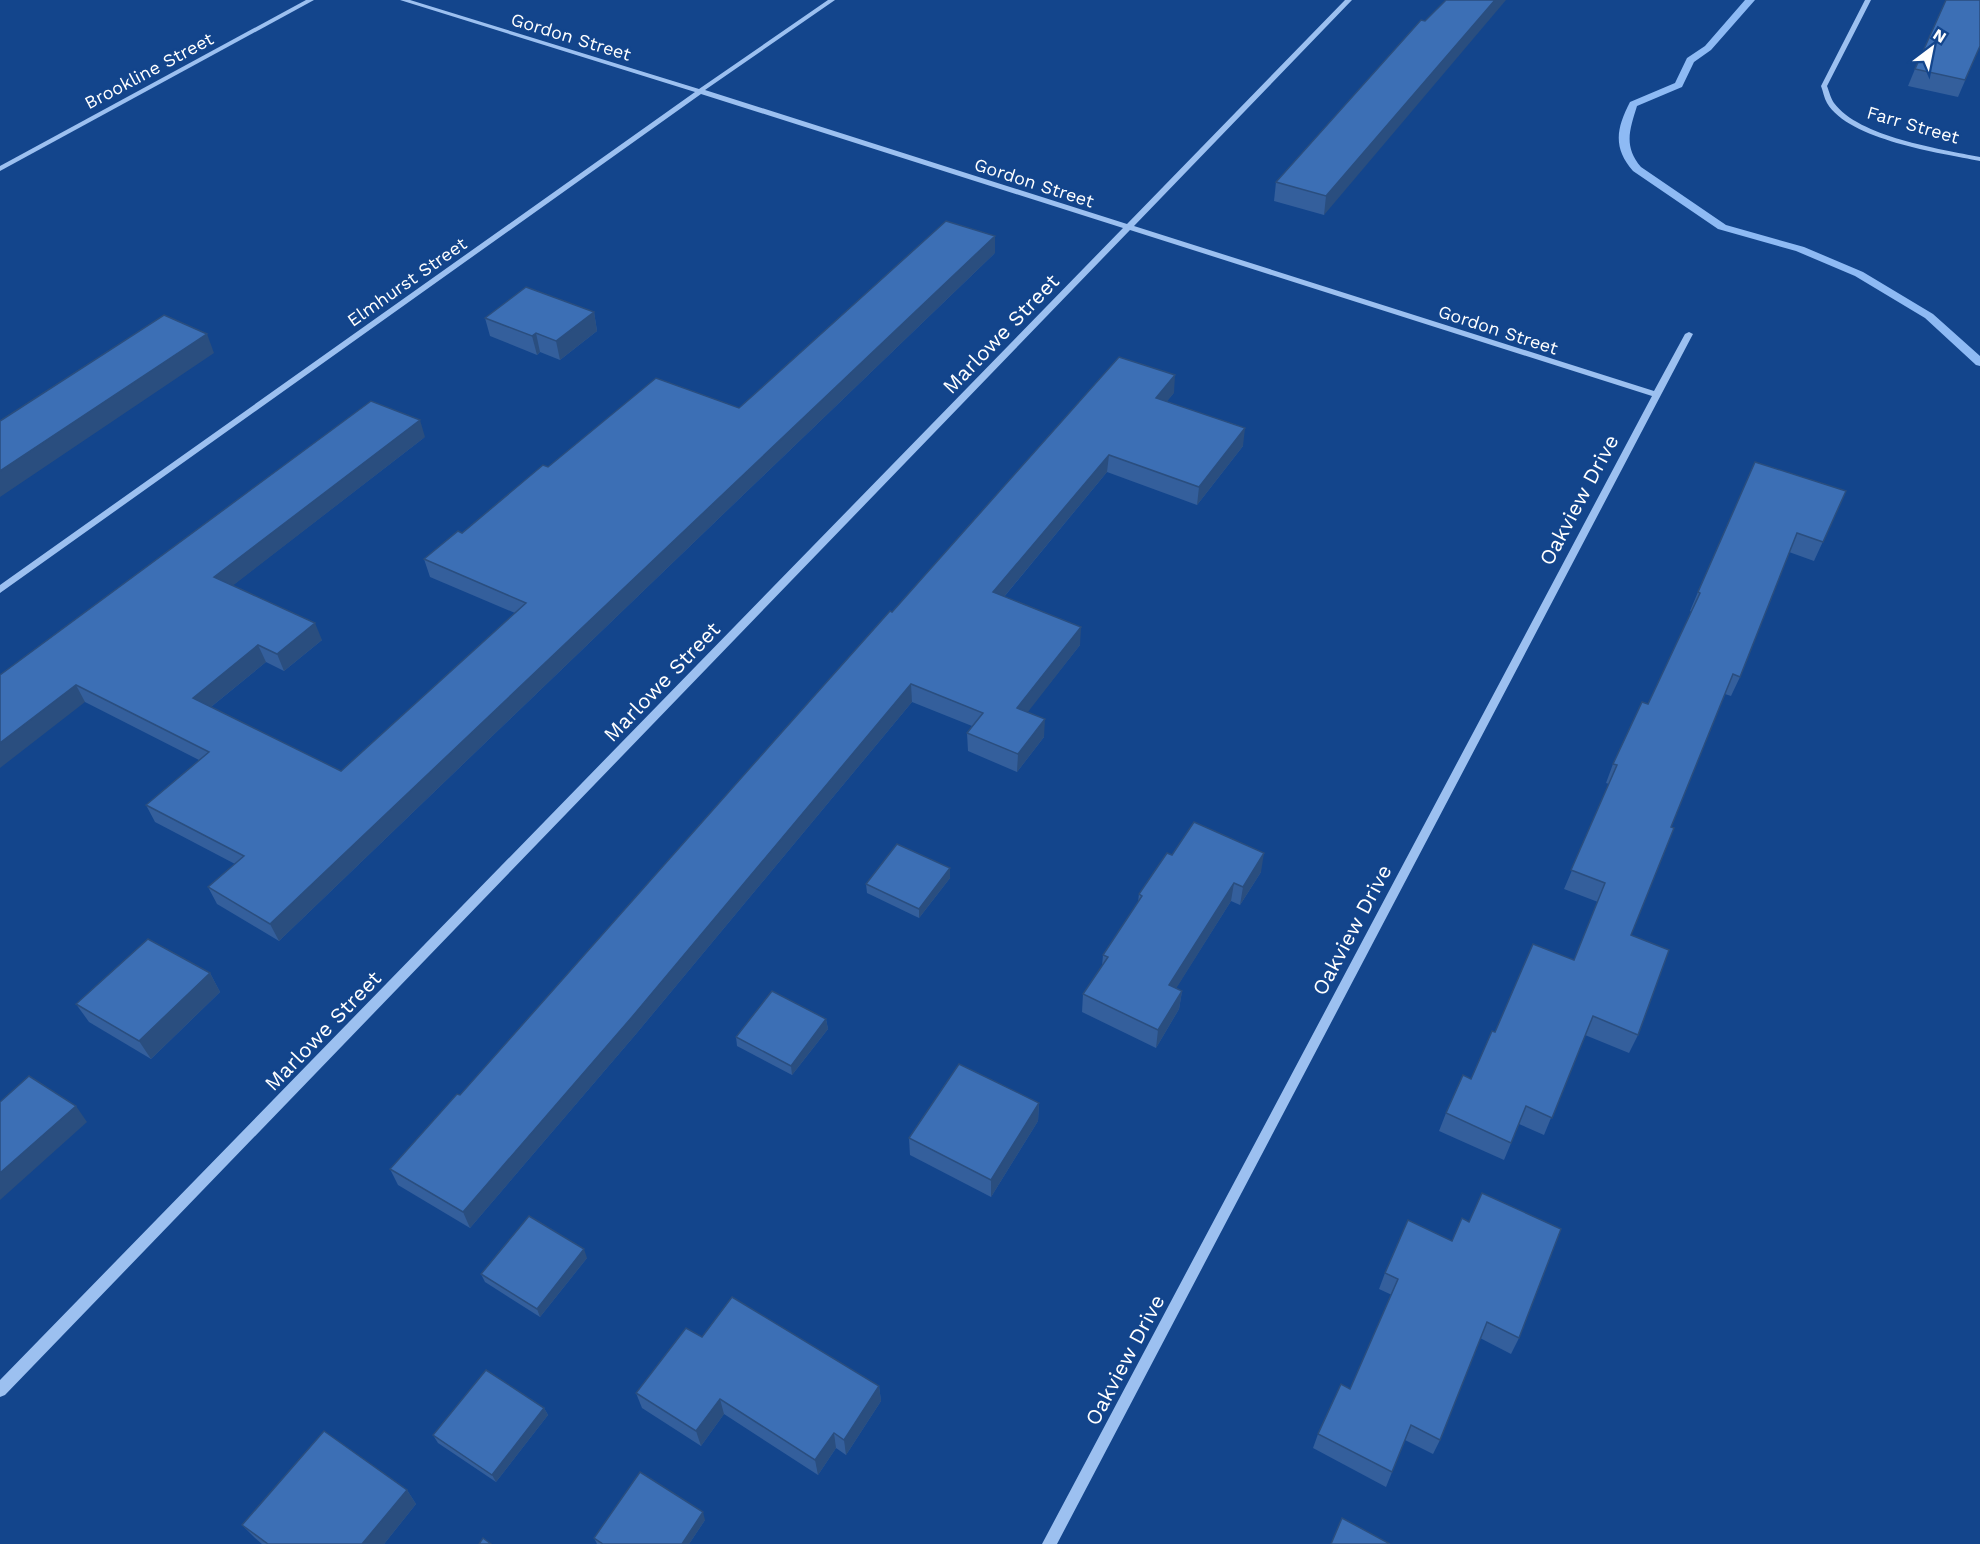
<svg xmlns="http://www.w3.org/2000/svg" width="1980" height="1544" viewBox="0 0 1980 1544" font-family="'Work Sans',sans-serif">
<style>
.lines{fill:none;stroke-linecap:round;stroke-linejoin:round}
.stream{fill:#8ebaf4;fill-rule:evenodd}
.minor{fill:#9cc0f0;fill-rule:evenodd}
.wall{fill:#345f9c}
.shaded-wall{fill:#2a4e7f}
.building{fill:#3c6fb5;stroke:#2a4e7f;stroke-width:1.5}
.labels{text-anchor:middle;stroke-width:4.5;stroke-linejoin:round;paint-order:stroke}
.far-street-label{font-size:18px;fill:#fff;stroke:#13458c}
.street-label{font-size:21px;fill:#fff;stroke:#13458c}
</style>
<rect width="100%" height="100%" fill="#13458c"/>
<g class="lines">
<path class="stream" d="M1745,0H1755L1711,50L1694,62L1682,87L1637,106C1630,129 1623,146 1641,167L1726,225L1804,247L1863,272L1933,314L1980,356V366L1976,365L1925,318L1855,276L1796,251L1718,229L1633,171C1613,148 1616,129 1630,102L1675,83L1687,58L1705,46Z"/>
<g class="minor">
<polygon points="306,0 314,0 0,171 0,166"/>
<polygon points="400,0 410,0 699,89 828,0 835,0 705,90 1127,224 1345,0 1352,0 1134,226 1654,391 1685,334 1689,332 1693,334 1057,1544 1042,1544 1652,396 1130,230 5,1395 0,1397 0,1380 1123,228 701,94 0,593 0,585 695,92"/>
<path d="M1865,0H1871L1827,86C1829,91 1831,99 1834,103C1859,137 1940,149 1980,157V161C1940,153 1849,140 1827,103C1824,98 1823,91 1821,86Z"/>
</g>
</g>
<g class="wall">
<polygon points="1425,21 1324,215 1274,201 1276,182"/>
<polygon points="1980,46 1958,97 1908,86 1915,69"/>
<polygon points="995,253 279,941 217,904 208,887 235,864 155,822 146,805 199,760 85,702 0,675 425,437 233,585 322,640 284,671 266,662 211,707 341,771 515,613 430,577 424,559 462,533 548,467 739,408"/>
<polygon points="594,312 597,331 560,360 540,352 537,355 490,336 485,318"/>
<polygon points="1174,393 1166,402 1243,446 1197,505 1107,472 1004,597 1080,645 1027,712 1044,737 1017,772 968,751 967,733 972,726 912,702 636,1034 470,1228 398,1185 390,1169 460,1095 892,612"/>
<polygon points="1846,491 1814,561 1789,552 1740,677 1731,696 1725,694 1671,827 1631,935 1638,1035 1629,1053 1585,1035 1544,1135 1519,1124 1504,1160 1439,1131 1446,1113 1471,1079 1495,1032 1574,960 1598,902 1564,889 1609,784 1606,783 1613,764 1648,704 1692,612 1690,611 1698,592"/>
<polygon points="1172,855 1261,872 1240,905 1231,901 1176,988 1182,991 1179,1009 1156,1048 1082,1012 1083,994 1102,966 1103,955 1138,902 1139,894"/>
<polygon points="950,878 919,918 867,893 866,884"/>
<polygon points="210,973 220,992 151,1059 89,1022 76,1004"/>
<polygon points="826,1019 828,1029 792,1075 737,1046 736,1037"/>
<polygon points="1039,1103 1038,1121 991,1197 910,1155 909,1138"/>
<polygon points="587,1258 540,1317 485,1282 481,1274"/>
<polygon points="1385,1273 1519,1338 1511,1354 1480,1338 1440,1440 1433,1454 1405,1440 1386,1487 1313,1448 1318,1434 1350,1389 1392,1295 1379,1289"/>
<polygon points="702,1337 879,1386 881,1401 846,1455 836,1448 818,1475 724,1414 701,1446 642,1408 636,1393"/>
<polygon points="544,1408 548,1415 496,1482 438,1443 433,1435"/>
<polygon points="407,1490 416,1504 384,1544 262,1544 255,1538 242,1525"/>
<polygon points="705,1520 689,1544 597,1544 594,1538"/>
</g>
<g class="shaded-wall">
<polygon points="1495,0 1506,0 1324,215 1326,196"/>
<polygon points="995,236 995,253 279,941 270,924"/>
<polygon points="594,312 597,331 560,360 556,341"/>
<polygon points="536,333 540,352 537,355 532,336"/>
<polygon points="207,334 214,353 0,497 0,471"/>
<polygon points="1175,375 1174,393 1154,416 1156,398"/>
<polygon points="420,420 425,437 222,594 214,577"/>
<polygon points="1245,428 1243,446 1197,505 1199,487"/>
<polygon points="1109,455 1107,472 993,610 993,592"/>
<polygon points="315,623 322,640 284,671 277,654"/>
<polygon points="1081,627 1080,645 1017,726 1017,708"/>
<polygon points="258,645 266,662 201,715 193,698"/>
<polygon points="911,684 912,702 636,1034 470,1228 463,1212"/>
<polygon points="76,685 85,702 0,768 0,743"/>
<polygon points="1045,719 1044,737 1017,772 1018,754"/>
<polygon points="1264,853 1261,872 1240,905 1243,887"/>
<polygon points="950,868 950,878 919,918 919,909"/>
<polygon points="1234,883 1231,901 1167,1003 1169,985"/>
<polygon points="210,973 220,992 151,1059 139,1041"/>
<polygon points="1182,991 1179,1009 1156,1048 1158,1030"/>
<polygon points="826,1019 828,1029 792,1075 791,1066"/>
<polygon points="1039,1103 1038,1121 991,1197 991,1180"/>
<polygon points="76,1106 87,1122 0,1200 0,1173"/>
<polygon points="584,1249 587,1258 540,1317 537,1309"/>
<polygon points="879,1386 881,1401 846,1455 844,1440"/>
<polygon points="720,1399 724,1414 701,1446 696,1431"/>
<polygon points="544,1408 548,1415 496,1482 492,1475"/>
<polygon points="834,1433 836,1448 818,1475 815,1460"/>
<polygon points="407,1490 416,1504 384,1544 362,1544"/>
<polygon points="703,1512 705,1520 689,1544 682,1544"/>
</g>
<g class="building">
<polygon points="1446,0 1495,0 1326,196 1276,182 1421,20 1425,21"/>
<polygon points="1946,0 1980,0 1980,46 1965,80 1915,69"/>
<polygon points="946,221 995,236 270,924 208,887 244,856 146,805 209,752 76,685 0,743 0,675 371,401 420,420 214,577 315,623 277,654 258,645 193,698 341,771 526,603 424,559 458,531 462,533 543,465 548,467 656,378 739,408"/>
<polygon points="526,287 594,312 556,341 536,333 532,336 485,318"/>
<polygon points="164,315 207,334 0,471 0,421"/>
<polygon points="1119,357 1175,375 1156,398 1245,428 1199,487 1109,455 993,592 1081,627 1017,708 1045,719 1018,754 967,733 983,713 911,684 632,1017 463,1212 390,1169 457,1094 460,1095 774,741 890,611 892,612"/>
<polygon points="1755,462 1846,491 1823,542 1797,533 1740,677 1733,674 1671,827 1674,828 1631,935 1669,950 1638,1035 1593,1016 1552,1118 1526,1106 1511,1143 1446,1113 1463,1075 1471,1079 1492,1031 1495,1032 1533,944 1574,960 1605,883 1571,870 1617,765 1613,764 1642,702 1648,704 1700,593 1698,592"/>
<polygon points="1194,822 1264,853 1243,887 1234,883 1169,985 1182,991 1158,1030 1083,994 1108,957 1103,955 1142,896 1139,894 1167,853 1172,855"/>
<polygon points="897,844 950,868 919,909 866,884"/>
<polygon points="148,939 210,973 139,1041 76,1004"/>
<polygon points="772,991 826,1019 791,1066 736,1037"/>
<polygon points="959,1064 1039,1103 991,1180 909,1138"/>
<polygon points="29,1076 76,1106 0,1173 0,1102"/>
<polygon points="1482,1193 1561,1229 1519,1338 1487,1322 1440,1440 1411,1425 1392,1472 1318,1434 1341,1384 1350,1389 1398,1279 1385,1273 1408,1220 1452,1241 1462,1218 1469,1222"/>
<polygon points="529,1216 584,1249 537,1309 481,1274"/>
<polygon points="732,1297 879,1386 844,1440 834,1433 815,1460 720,1399 696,1431 636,1393 686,1328 702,1337"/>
<polygon points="486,1370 544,1408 492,1475 433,1435"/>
<polygon points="324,1431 407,1490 362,1544 268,1544 242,1525"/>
<polygon points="640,1472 703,1512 682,1544 603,1544 594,1538"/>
<polygon points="1342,1518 1390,1544 1331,1544"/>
<polygon points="483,1538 491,1544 479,1544"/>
</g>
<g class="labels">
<g class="far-street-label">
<text transform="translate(571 37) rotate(17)" y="6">Gordon Street</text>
<text transform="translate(149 71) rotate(-28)" y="6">Brookline Street</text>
<text transform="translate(1913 125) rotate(16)" y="6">Farr Street</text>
<text transform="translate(1034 183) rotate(18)" y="6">Gordon Street</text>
<text transform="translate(407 282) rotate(-35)" y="6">Elmhurst Street</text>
<text transform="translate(1498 330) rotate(18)" y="6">Gordon Street</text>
</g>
<g class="street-label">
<text transform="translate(1001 334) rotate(-46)" y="7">Marlowe Street</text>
<text transform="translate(1579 500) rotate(-62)" y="7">Oakview Drive</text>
<text transform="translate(662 682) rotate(-46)" y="7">Marlowe Street</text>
<text transform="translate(1352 930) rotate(-62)" y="7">Oakview Drive</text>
<text transform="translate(323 1031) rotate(-46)" y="7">Marlowe Street</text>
<text transform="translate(1125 1360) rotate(-62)" y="7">Oakview Drive</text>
</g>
</g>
<g transform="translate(1932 48) rotate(32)" stroke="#13458c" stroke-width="4.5" paint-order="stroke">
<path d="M0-4.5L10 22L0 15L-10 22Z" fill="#ffffff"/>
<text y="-9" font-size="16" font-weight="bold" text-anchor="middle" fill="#ffffff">N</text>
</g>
</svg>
